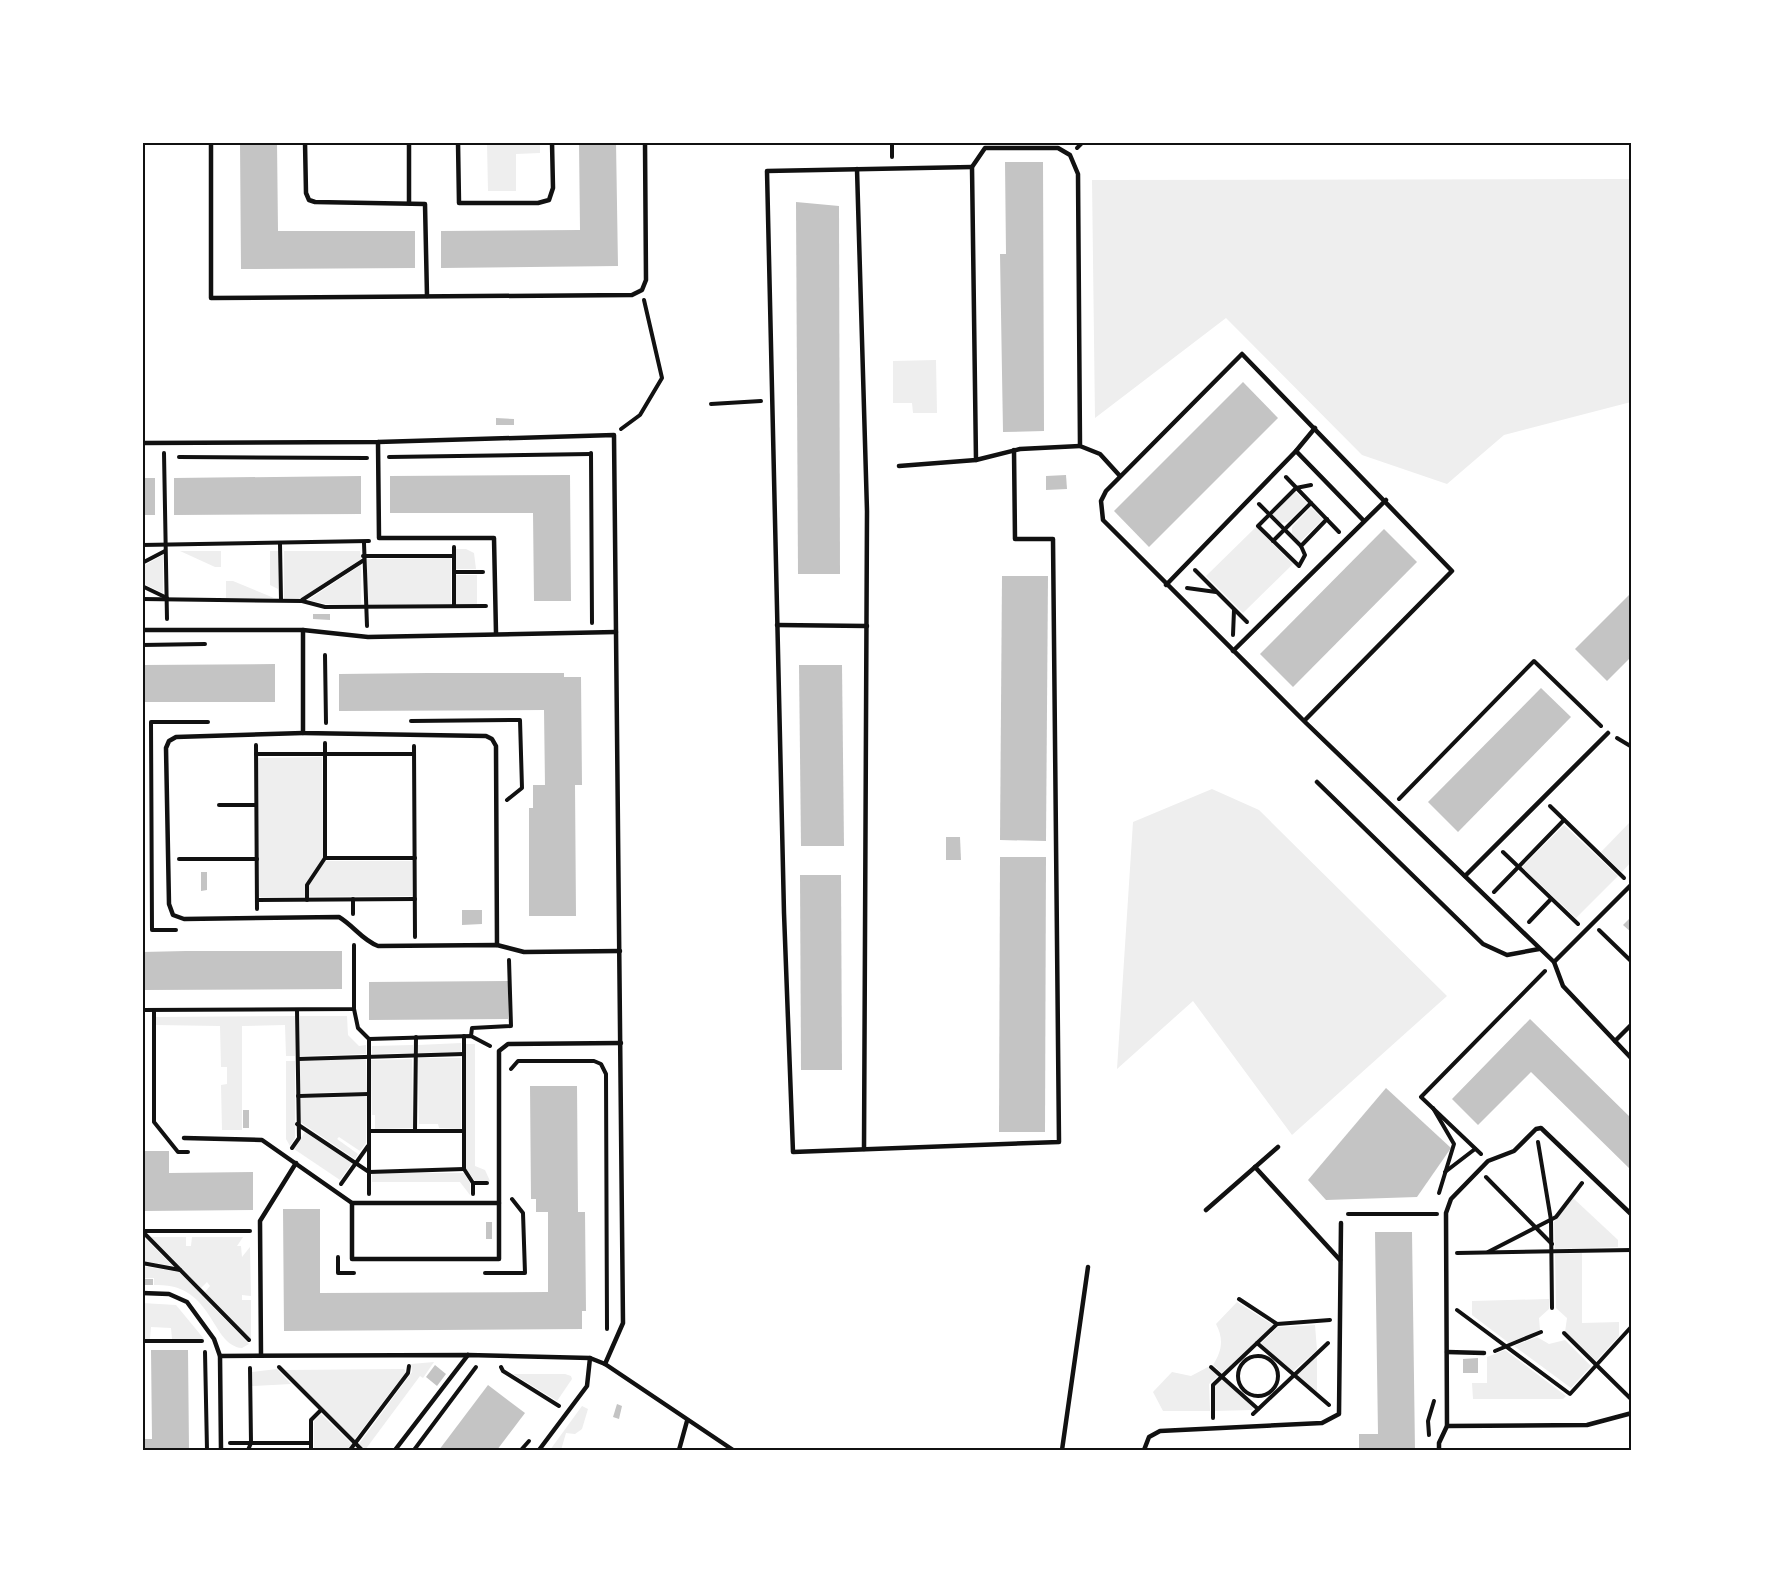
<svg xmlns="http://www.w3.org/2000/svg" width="1774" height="1593" viewBox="0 0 1774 1593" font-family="'Nunito Sans',sans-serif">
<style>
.green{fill:#eee}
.building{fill:#c4c4c4}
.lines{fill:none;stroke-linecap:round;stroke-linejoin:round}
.path{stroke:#111;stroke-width:4}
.service{stroke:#111;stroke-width:4.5}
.neatline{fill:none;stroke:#111;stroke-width:2}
</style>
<rect width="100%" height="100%" fill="#fff"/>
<g class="green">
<polygon points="487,143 540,143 540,153 516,154 516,191 488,191"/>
<polygon points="1631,179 1631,402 1504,435 1447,484 1362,455 1226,318 1095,418 1092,180"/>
<polygon points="936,360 937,413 913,413 912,403 893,403 893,361"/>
<polygon points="1295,491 1307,503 1288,522 1281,523 1272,515"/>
<polygon points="1311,507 1323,519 1300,542 1292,533 1292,527"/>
<polygon points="1256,527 1293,564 1243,613 1206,576"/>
<polygon points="456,549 466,549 474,553 476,569 456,569"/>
<polygon points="180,551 221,551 221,567 215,567"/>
<polygon points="270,551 278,551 278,589 270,585"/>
<polygon points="284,551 360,551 361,559 300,599 284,599"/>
<polygon points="163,555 163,593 142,583 143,566"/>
<polygon points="451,558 451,604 367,605 367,559"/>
<polygon points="361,565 361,604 326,604 308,600"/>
<rect x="456" y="575" width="21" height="29"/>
<polygon points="226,581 233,581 274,598 226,598"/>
<polygon points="322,757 323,861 412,861 412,896 259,897 258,758"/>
<polygon points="1212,789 1259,810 1447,996 1292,1135 1193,1001 1117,1069 1133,822"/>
<polygon points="1631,821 1631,862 1622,872 1601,852"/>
<polygon points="1564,825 1618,876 1576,918 1522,867"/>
<polygon points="295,1016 295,1056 286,1056 285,1025 242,1026 242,1130 222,1130 221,1085 227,1084 227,1067 221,1067 220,1026 156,1025 156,1017"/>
<polygon points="300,1016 347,1016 348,1035 359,1046 366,1045 366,1054 300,1056"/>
<polygon points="461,1043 461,1052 418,1053 418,1045"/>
<polygon points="466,1044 475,1044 475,1166 485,1170 490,1181 475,1181 466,1169"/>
<polygon points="413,1045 413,1053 372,1054 372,1046"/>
<polygon points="418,1058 461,1058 461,1129 439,1128 438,1124 419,1124"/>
<polygon points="366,1059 367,1092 300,1093 299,1061"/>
<polygon points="412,1059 413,1128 375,1129 375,1115 372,1115 371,1060"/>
<polygon points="286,1061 295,1061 295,1138 290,1146 286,1139"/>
<polygon points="367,1097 366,1143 360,1151 339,1137 337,1139 358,1154 355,1159 300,1122 300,1098"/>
<polygon points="305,1132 352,1163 340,1180 294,1149"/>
<polygon points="372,1173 464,1173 470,1183 470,1195 460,1182 372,1182"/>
<polygon points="1573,1198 1618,1240 1618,1247 1555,1249 1554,1222"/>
<polygon points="143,1237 144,1237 173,1266 143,1261"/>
<polygon points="151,1237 186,1237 186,1246 191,1246 192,1237 243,1237 237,1246 241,1246 242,1257 250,1247 251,1296 242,1295 242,1300 251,1300 251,1339 205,1292 210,1286 207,1282 201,1288"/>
<polygon points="1582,1253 1582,1323 1619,1322 1619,1336 1596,1361 1565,1332 1567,1318 1556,1308 1555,1254"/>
<path d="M142,1266L179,1272L249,1344L242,1348C210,1345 214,1282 154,1285V1278H143Z"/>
<polygon points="1549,1299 1549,1309 1539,1318 1540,1330 1509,1343 1472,1315 1472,1301"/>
<path d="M1237,1302L1273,1325L1222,1373L1213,1365C1222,1351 1224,1339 1216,1324Z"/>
<polygon points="142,1303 176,1305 204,1339 172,1339 171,1328 151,1327 150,1339 143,1339"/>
<polygon points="1315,1325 1317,1350 1292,1372 1260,1344 1278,1327"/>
<polygon points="1537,1337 1549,1344 1565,1340 1591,1366 1571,1388 1514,1346"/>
<polygon points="1505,1350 1566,1396 1563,1399 1473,1399 1472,1383 1487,1383 1487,1357"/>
<polygon points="1317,1357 1317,1394 1296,1376"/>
<polygon points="434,1362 423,1378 420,1376 365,1450 359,1444 412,1372 411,1364"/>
<polygon points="1208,1367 1218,1376 1209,1384 1210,1411 1163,1411 1153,1392 1172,1372 1191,1376"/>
<polygon points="277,1369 291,1384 252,1386 252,1372"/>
<polygon points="404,1369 406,1372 354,1440 285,1370"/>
<polygon points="513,1374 565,1374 571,1376 572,1379 557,1401"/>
<polygon points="1222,1379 1254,1408 1252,1410 1215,1411 1215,1385"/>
<polygon points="582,1406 588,1409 582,1429 575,1434 566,1433 561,1450 550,1450"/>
<polygon points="321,1414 352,1444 347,1450 314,1450 314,1421"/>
</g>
<g class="building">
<polygon points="240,142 277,142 278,231 415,231 415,268 241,269"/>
<polygon points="579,142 616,142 618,266 441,268 441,231 580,230"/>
<polygon points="1005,162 1043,162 1044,431 1003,432 1000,254 1006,254"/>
<polygon points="796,202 839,206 840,574 798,574"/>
<polygon points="1243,382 1278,418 1149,547 1114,511"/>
<polygon points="496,418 514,419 514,425 496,425"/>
<polygon points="570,475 571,601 534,601 533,513 390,513 390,476"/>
<polygon points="1066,475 1067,489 1046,490 1046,476"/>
<polygon points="361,476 361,514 174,515 174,478"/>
<rect x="142" y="478" width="13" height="37"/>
<polygon points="1384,529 1417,562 1293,687 1260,654"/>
<polygon points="1002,576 1048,576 1046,841 1000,840"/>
<polygon points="1632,592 1632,656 1607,681 1575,649"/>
<polygon points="313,614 330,614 330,620 313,619"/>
<polygon points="275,664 275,702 142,702 142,665"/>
<polygon points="799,665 842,665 844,846 801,846"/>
<polygon points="428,673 564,673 564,677 581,677 582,785 575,785 576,916 529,916 529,808 533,808 533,785 545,785 544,710 339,711 339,674"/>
<polygon points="1541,688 1571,717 1458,832 1428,802"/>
<polygon points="946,837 960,837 961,860 946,860"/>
<polygon points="1000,857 1046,857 1045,1132 999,1132"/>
<polygon points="201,872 207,872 207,890 201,891"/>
<polygon points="800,875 841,875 842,1070 801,1070"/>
<polygon points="462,910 482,910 482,924 462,925"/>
<polygon points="1632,916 1632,933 1623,925"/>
<polygon points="186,951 342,951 342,989 142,990 142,952"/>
<polygon points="508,981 508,1019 369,1020 369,982"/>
<polygon points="1530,1019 1632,1119 1632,1171 1531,1072 1478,1125 1452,1099"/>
<polygon points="530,1086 577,1086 578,1212 585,1212 586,1311 582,1311 582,1329 284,1331 283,1209 320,1209 320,1293 548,1292 548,1212 536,1212 536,1199 531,1199"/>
<polygon points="1386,1088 1451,1148 1417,1197 1326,1200 1308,1180"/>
<rect x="243" y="1110" width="6" height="18"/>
<polygon points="142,1151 169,1151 169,1173 253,1172 253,1210 142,1211"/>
<rect x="486" y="1222" width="6" height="17"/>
<polygon points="1375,1232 1412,1232 1415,1450 1359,1450 1359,1434 1378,1434"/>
<rect x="142" y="1279" width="11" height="6"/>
<polygon points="151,1350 188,1350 189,1450 142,1450 142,1439 152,1439"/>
<polygon points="1478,1358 1478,1373 1463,1373 1463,1359"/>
<polygon points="435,1365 446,1374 437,1386 426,1377"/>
<polygon points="488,1385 525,1413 497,1450 439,1450"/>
<polygon points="617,1404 622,1406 619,1419 613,1417"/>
<polygon points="1483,1448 1521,1448 1521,1450 1484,1450"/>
</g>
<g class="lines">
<g class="path">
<polyline points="892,142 892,157"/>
<polyline points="1077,148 1083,142"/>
<polyline points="711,404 761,401"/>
<polyline points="621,429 640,415 662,378 644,300"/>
<polyline points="164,453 167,619"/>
<polyline points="591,453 592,623"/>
<polyline points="179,457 367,458"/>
<polyline points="389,457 591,454"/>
<polyline points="1286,477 1339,532"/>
<polyline points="1311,485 1296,488 1258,526 1299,566 1305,555 1301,546 1327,519"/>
<polyline points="1259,504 1301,546"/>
<polyline points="1273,541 1311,503"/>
<polyline points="364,543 367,626"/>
<polyline points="280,544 281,600"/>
<polyline points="142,545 369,541"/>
<polyline points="454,547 454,606"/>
<polyline points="363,556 454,556"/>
<polyline points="142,563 165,551"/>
<polyline points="1195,570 1247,622"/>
<polyline points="454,572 483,572"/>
<polyline points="142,586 167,598"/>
<polyline points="1187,588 1216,592"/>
<polyline points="142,599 302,601 325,607 486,606"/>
<polyline points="302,600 364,560"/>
<polyline points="1233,635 1234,610"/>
<polyline points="142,645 205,644"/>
<polyline points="325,655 326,723"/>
<polyline points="411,721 520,720 522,788 507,800"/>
<polyline points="1617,738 1632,747"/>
<polyline points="325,743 325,858 415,858"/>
<polyline points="256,745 257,909"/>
<polyline points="414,746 415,937"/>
<polyline points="256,754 414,754"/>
<polyline points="1399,799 1534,661 1601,726"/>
<polyline points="219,805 256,805"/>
<polyline points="1550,806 1624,878"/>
<polyline points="1503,852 1578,924"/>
<polyline points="179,859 257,859"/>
<polyline points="1494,892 1564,820"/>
<polyline points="353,899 353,914"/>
<polyline points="257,900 415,899"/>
<polyline points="307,900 307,885 325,858"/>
<polyline points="1529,922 1551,899"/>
<polyline points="176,930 152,930 151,722 208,722"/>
<polyline points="1599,930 1632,962"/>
<polyline points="354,1009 358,1028 369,1039 471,1036 490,1046"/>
<polyline points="142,1010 354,1009 354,945"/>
<polyline points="154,1011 154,1122 178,1152 188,1152"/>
<polyline points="464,1036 464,1169 473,1183 473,1194"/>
<polyline points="471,1036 472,1028 511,1026 509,960"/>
<polyline points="298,1059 464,1054"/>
<polyline points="511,1069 518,1061 594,1061 601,1064 606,1074 607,1329"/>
<polyline points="298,1096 369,1094"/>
<polyline points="1433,1108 1454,1144 1439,1193"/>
<polyline points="297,1124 369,1172 464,1169"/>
<polyline points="369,1131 464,1131"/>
<polyline points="415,1131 416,1037"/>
<polyline points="1538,1142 1551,1220 1552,1308"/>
<polyline points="292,1148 299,1138 297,1010"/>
<polyline points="1481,1154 1421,1097 1545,971"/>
<polyline points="1445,1172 1475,1149"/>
<polyline points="1486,1177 1552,1244"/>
<polyline points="473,1183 487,1183"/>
<polyline points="341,1184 368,1146"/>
<polyline points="369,1194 369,1039"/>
<polyline points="1348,1214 1437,1214"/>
<polyline points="142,1231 249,1340"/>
<polyline points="143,1231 250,1231"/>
<polyline points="1488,1252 1556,1217 1582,1183"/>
<polyline points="1457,1253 1632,1250"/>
<polyline points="338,1257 338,1273 354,1273"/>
<polyline points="142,1263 180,1270"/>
<polyline points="485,1273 525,1273 523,1213 512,1199"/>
<polyline points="1239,1299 1277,1324"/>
<polyline points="1457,1310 1570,1394 1632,1326"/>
<polyline points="1564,1333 1632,1400"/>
<polyline points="142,1341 202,1341"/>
<polyline points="1257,1343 1329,1405"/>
<polyline points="1495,1351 1541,1332"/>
<polyline points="205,1352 207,1450"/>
<circle cx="1258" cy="1376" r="20"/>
<polyline points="279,1367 362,1450"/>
<polyline points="501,1367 503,1371 559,1406"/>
<polyline points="1211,1367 1258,1409"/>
<polyline points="1253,1414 1328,1343"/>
<polyline points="1213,1418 1213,1385 1277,1324 1330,1320"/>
<polyline points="1429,1435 1428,1421 1434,1401"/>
<polyline points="230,1443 311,1443"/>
<polyline points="248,1450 251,1443 250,1368"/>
<polyline points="311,1450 311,1420 321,1410"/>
<polyline points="350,1450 408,1373 409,1366"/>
<polyline points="414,1450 476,1367"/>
<polyline points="521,1450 529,1441"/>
</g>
<g class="service">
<polyline points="211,142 211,298 632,295 642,290 646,280 645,142"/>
<polyline points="305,142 306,193 309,200 315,202 425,204 427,296"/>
<polyline points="458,142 459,203 538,203 549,200 553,188 552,142"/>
<polyline points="972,167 767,171 784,913 793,1152 1059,1142 1053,539 1015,539 1014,450"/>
<polyline points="857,169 867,511 864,1149"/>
<polyline points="409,203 409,142"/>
<polyline points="378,442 379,538 494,538 496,633"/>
<polyline points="142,443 378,442 614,435 623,1323 605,1364"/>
<polyline points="1296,451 1364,521"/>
<polyline points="976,460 972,167 985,148 1058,148 1070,155 1078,174 1080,446 1100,454 1120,476"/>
<polyline points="899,466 976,460 1020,449 1080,446"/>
<polyline points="1166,585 1296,451 1315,428"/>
<polyline points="777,625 867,626"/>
<polyline points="142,630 303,630 368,637 616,632"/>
<polyline points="303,630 303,733 486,736 492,739 496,746 497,945"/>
<polyline points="1233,651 1386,500"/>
<polyline points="1304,721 1452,571 1242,354 1106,491 1101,501 1103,520 1304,721 1554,962 1563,986 1632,1059"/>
<path d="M303,733L176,737L169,741L166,748L169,904L173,915L184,919L339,917C354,926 362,940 378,946L497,945L524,952L620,951"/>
<polyline points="1317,782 1483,944 1507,955 1539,949"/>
<polyline points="1465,876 1608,733"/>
<polyline points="1554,962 1632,884"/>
<polyline points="1615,1041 1632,1024"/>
<polyline points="184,1138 262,1140 352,1203 499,1203 499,1051 508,1044 621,1043"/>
<polyline points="1255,1167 1340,1260"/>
<polyline points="352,1203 352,1259 499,1259 499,1203"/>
<polyline points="1206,1210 1278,1147"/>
<polyline points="142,1293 169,1294 187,1302 214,1339 220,1356 221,1450"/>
<polyline points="1447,1352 1484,1353"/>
<polyline points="261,1355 260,1221 296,1163"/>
<polyline points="220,1356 468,1355 590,1358 605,1364 733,1450"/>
<polyline points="1447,1426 1587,1425 1632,1413"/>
<polyline points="395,1450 468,1355"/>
<polyline points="539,1450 587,1386 590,1358"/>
<polyline points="679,1450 687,1421"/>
<polyline points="1062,1450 1088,1267"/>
<polyline points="1144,1450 1149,1437 1160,1431 1322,1423 1339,1414 1341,1223"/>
<polyline points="1439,1450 1439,1443 1447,1426 1446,1213 1451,1199 1488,1161 1514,1151 1536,1129 1541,1128 1632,1215"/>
</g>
</g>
<rect width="1774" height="1593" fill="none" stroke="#ffffff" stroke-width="288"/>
<rect x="144" y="144" width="1486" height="1305" class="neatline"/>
</svg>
